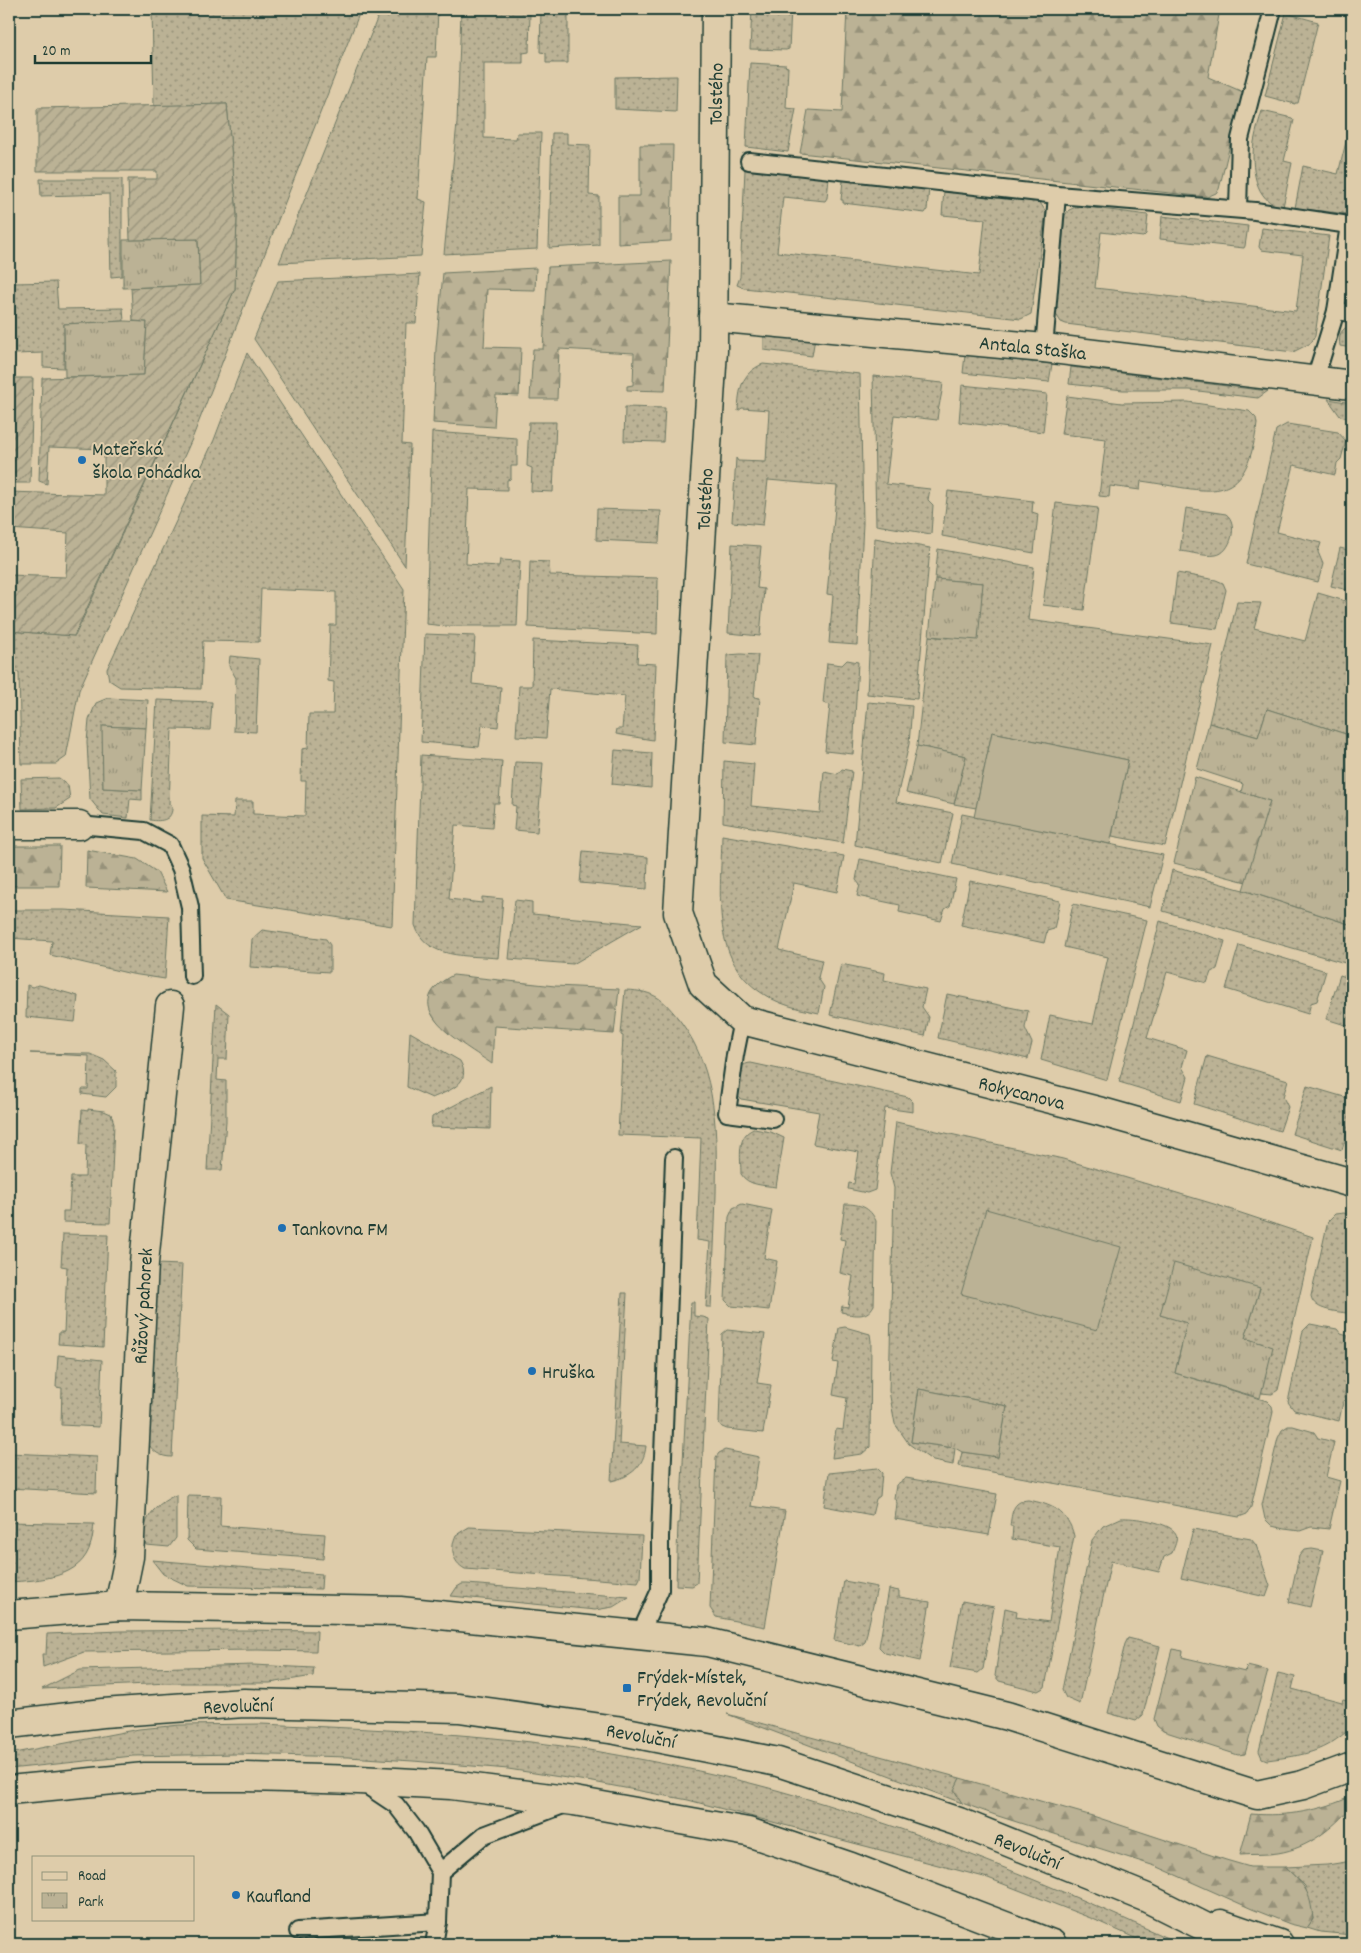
<svg xmlns="http://www.w3.org/2000/svg" width="1361" height="1953" viewBox="0 0 1361 1953" font-family="Dekko,sans-serif">
<style>
.grass{fill:url(#grass-dots);stroke:#6d7864}
.forest{fill:url(#forest-firs);stroke:#6d7864}
.park{fill:url(#park-tufts);stroke:#6d7864}
.garden{fill:url(#garden-furrows);stroke:#6d7864}
.pitch{fill:#bbb295;stroke:#6d7864}
.lines{fill:none;stroke-linecap:round;stroke-linejoin:round}
.service-casing{stroke:#1f3d34;stroke-width:20}
.minor-casing{stroke:#1f3d34;stroke-width:31}
.secondary-casing{stroke:#1f3d34;stroke-width:31}
.service{stroke:#deccaa;stroke-width:16}
.minor{stroke:#deccaa;stroke-width:28}
.secondary{stroke:#deccaa;stroke-width:28}
.poi-dot{fill:#1f6fb2;stroke:#deccaa;stroke-width:2}
.labels{text-anchor:middle;stroke-width:4;stroke-linejoin:round;paint-order:stroke}
.street-label{font-size:20px;fill:#1f3d34;stroke:#deccaa}
.poi-label{font-size:20px;fill:#1f3d34;stroke:#deccaa;text-anchor:start}
</style>
<defs>
<pattern id="grass-dots" width="8" height="8" patternUnits="userSpaceOnUse" patternTransform="scale(1.25)"><rect width="8" height="8" fill="#bbb295"/><path d="M2 2h.1M6 6h.1" fill="none" stroke="#97927a" stroke-width="1.8" stroke-linecap="round"/></pattern>
<pattern id="forest-firs" width="22" height="20" patternUnits="userSpaceOnUse" patternTransform="scale(1.25)"><rect width="22" height="20" fill="#bbb295"/><path d="M5 1l3.5 6h-7zM16 11l3.5 6h-7z" fill="#97927a"/></pattern>
<pattern id="park-tufts" width="24" height="20" patternUnits="userSpaceOnUse" patternTransform="scale(1.25)"><rect width="24" height="20" fill="#bbb295"/><path d="M3 7l-1-3M5 7V3M7 7l1-3M15 17l-1-3M17 17v-4M19 17l1-3" fill="none" stroke="#97927a"/></pattern>
<pattern id="garden-furrows" width="10" height="10" patternUnits="userSpaceOnUse" patternTransform="scale(1.25)"><rect width="10" height="10" fill="#bbb295"/><path d="M-1 1l2-2M0 10L10 0M9 11l2-2" fill="none" stroke="#97927a"/></pattern>
</defs>
<rect width="100%" height="100%" fill="#deccaa"/>
<filter id="ink" filterUnits="userSpaceOnUse"><feTurbulence type="fractalNoise" baseFrequency=".02" numOctaves="2"/><feDisplacementMap in="SourceGraphic" scale="10" xChannelSelector="R" yChannelSelector="G"/><feConvolveMatrix kernelMatrix="1 2 1 2 8 2 1 2 1" color-interpolation-filters="sRGB"/></filter>
<g filter="url(#ink)">
<g class="grass">
<polygon points="152,9 361,9 192,439 79,690 66,757 56,764 21,764 19,672 9,672 9,631 75,636 235,289 237,215 227,104 154,106"/>
<polygon points="381,9 438,9 436,57 427,57 418,199 426,202 421,256 279,263"/>
<polygon points="541,9 568,9 568,63 546,63 546,53 540,52"/>
<polygon points="639,9 680,9 680,12 639,11"/>
<polygon points="752,9 791,9 789,49 786,50 750,49"/>
<polygon points="461,12 530,12 529,52 523,53 523,63 484,63 484,138 516,139 517,133 541,133 537,249 444,254 457,123"/>
<polygon points="1286,13 1318,22 1298,103 1295,103 1295,104 1265,96"/>
<polygon points="750,63 786,65 785,66 788,67 786,108 796,109 788,152 746,147"/>
<polygon points="677,76 676,112 615,109 615,77"/>
<path d="M1262,111L1292,118L1294,120L1284,161L1292,163L1283,207C1254,203 1251,165 1254,142C1256,131 1259,121 1262,111Z"/>
<polygon points="1352,118 1352,194 1348,214 1295,208 1303,166 1338,174"/>
<polygon points="552,133 567,133 567,144 590,145 589,195 599,196 599,245 549,248"/>
<polygon points="745,169 829,178 827,198 825,201 783,197 777,252 979,275 985,219 942,215 944,190 1039,201 1046,212 1031,314 1021,319 744,288 737,285 740,277"/>
<polygon points="40,179 122,179 122,276 111,277 109,194 41,196"/>
<polygon points="843,180 929,188 927,210 925,213 843,203 843,200 841,200"/>
<polygon points="1078,206 1148,215 1146,234 1143,237 1101,232 1095,288 1296,311 1303,255 1261,250 1259,247 1262,228 1329,236 1315,336 1311,343 1293,352 1066,324 1061,322 1055,313 1065,215 1069,210"/>
<polygon points="1162,216 1248,226 1245,246 1244,248 1160,239"/>
<polygon points="1352,252 1352,303 1346,296"/>
<polygon points="420,274 416,323 406,323 402,444 410,445 405,566 254,339 278,281"/>
<polygon points="56,282 58,309 123,308 124,321 64,324 64,368 43,367 43,353 15,354 14,283"/>
<path d="M1352,326V348L1340,346C1338,336 1341,327 1352,326Z"/>
<polygon points="764,333 815,338 812,356 764,350"/>
<polygon points="247,353 404,589 392,926 226,900 202,858 202,816 234,817 235,801 253,801 253,814 305,816 306,781 301,781 302,749 308,748 309,714 333,714 334,682 328,681 330,625 336,625 336,592 261,589 259,642 203,641 201,689 120,687 109,680 107,669 214,440"/>
<polygon points="965,355 1052,364 1049,382 963,373"/>
<path d="M763,364L860,374L863,523L857,645L829,643L833,595L827,594L837,486L768,480L763,525L732,522L736,458L738,461L766,462L769,410L742,408L738,411C739,390 741,373 763,364Z"/>
<polygon points="1071,367 1268,391 1258,398 1190,390 1123,390 1069,384"/>
<path d="M873,376L943,383C942,396 938,407 937,420L894,415L886,484L930,489L928,500L933,505L931,534L876,525Z"/>
<polygon points="962,385 1047,394 1043,432 959,422"/>
<path d="M1067,396L1122,403L1188,402L1249,411L1256,418L1257,424C1246,512 1208,490 1141,481L1140,490L1110,486L1109,497L1099,496L1106,439L1061,434Z"/>
<polygon points="1328,399 1352,403 1352,419 1340,416"/>
<polygon points="625,407 665,408 663,442 624,441"/>
<polygon points="529,422 556,422 553,492 531,491 532,468 527,466"/>
<polygon points="1287,424 1338,432 1346,441 1341,459 1337,463 1335,475 1294,465 1277,532 1321,543 1318,552 1323,564 1318,582 1246,564 1276,430"/>
<polygon points="432,432 517,438 517,466 511,466 511,479 507,480 507,490 469,489 466,564 499,566 500,560 520,561 517,626 445,626 426,624"/>
<polygon points="948,491 1033,501 1032,512 1038,514 1034,553 942,536"/>
<polygon points="1056,503 1098,508 1084,610 1043,605"/>
<path d="M1186,508L1226,514C1239,523 1231,553 1216,555C1205,557 1191,552 1180,551Z"/>
<polygon points="597,509 661,511 659,543 596,540"/>
<polygon points="875,538 930,548 917,699 867,694"/>
<polygon points="732,544 761,546 757,588 764,589 760,636 728,633"/>
<polygon points="1340,548 1352,551 1352,591 1331,586"/>
<polygon points="938,549 1034,567 1028,620 1213,645 1165,846 1112,836 1128,760 992,732 976,808 954,804 966,756 917,746 929,636 947,638 983,583 935,579"/>
<polygon points="530,561 549,562 550,575 658,578 657,634 528,627"/>
<polygon points="1177,573 1216,580 1223,583 1226,590 1217,629 1171,623"/>
<polygon points="1318,593 1352,603 1352,736 1267,709 1258,737 1209,723 1237,602 1261,603 1254,628 1305,641"/>
<polygon points="425,634 475,636 472,684 501,687 498,727 482,725 479,747 421,742"/>
<polygon points="533,640 638,645 637,663 656,664 653,740 616,734 617,729 622,729 625,696 550,689 546,738 516,736 519,686 532,686"/>
<polygon points="741,654 758,655 754,697 760,698 756,745 725,742 727,655"/>
<polygon points="230,656 259,659 256,732 234,731 236,678 229,666"/>
<polygon points="847,660 858,662 853,754 825,751 830,705 823,703 827,663 842,665"/>
<polygon points="108,698 148,700 146,728 103,726 103,788 142,790 142,800 130,799 128,818 103,815 90,799 87,742 89,720 96,703"/>
<path d="M157,700L212,702L210,730L172,729L169,804L172,806C173,820 162,822 150,820Z"/>
<polygon points="868,702 912,706 909,744 896,802 953,813 942,863 855,845"/>
<polygon points="615,750 652,753 651,788 612,784"/>
<path d="M421,755L502,761L499,803H494L492,828L455,825L449,899L482,903V897L503,899L498,958C468,955 426,960 415,925Z"/>
<polygon points="724,761 754,764 751,806 820,813 824,771 838,774 842,769 852,771 843,843 723,822"/>
<polygon points="515,762 543,763 537,832 514,830 516,806 512,805"/>
<polygon points="59,778 68,785 70,799 56,808 22,809 21,779"/>
<polygon points="962,814 1163,855 1150,907 952,864"/>
<path d="M722,835L844,856L837,892L794,883L779,950L822,960L818,978L824,987L819,1013C806,1010 793,1008 781,1003C707,973 721,900 722,835Z"/>
<polygon points="583,851 648,857 647,889 580,883"/>
<polygon points="860,859 956,879 950,906 945,909 941,921 899,912 900,905 857,896 860,885 856,880"/>
<polygon points="1172,870 1243,890 1352,925 1352,965 1163,911"/>
<polygon points="970,881 1060,901 1054,929 1047,931 1044,943 961,925"/>
<polygon points="515,900 532,902 532,914 642,924 573,964 509,959"/>
<polygon points="1073,904 1147,920 1107,1080 1041,1060 1050,1015 1093,1024 1108,957 1064,947"/>
<polygon points="9,910 64,910 169,916 165,979 132,974 50,955 52,941 9,938"/>
<polygon points="1160,921 1225,941 1217,969 1211,972 1207,983 1167,972 1147,1038 1187,1050 1182,1067 1188,1077 1181,1101 1119,1082"/>
<polygon points="262,930 326,939 330,945 330,972 250,967 252,939"/>
<polygon points="1239,945 1326,971 1317,1001 1311,1003 1308,1014 1226,989"/>
<polygon points="841,964 885,973 884,980 926,989 922,1007 929,1017 925,1036 830,1015"/>
<polygon points="1340,975 1352,979 1352,1027 1326,1019"/>
<polygon points="27,985 32,987 39,985 78,996 75,1022 26,1017"/>
<path d="M625,990C656,991 663,999 681,1022C718,1072 717,1134 716,1194C715,1232 713,1269 711,1307H706L710,1242L697,1240L701,1138L618,1135L623,1036L621,1035Z"/>
<polygon points="947,994 1028,1011 1025,1028 1032,1043 1028,1059 938,1038"/>
<polygon points="216,1004 229,1014 227,1059 218,1059 217,1080 226,1081 226,1121 222,1170 207,1170"/>
<path d="M410,1032L460,1061C473,1084 448,1091 432,1098L407,1087Z"/>
<polygon points="9,1053 14,1053 12,1102 9,1102"/>
<polygon points="30,1053 90,1054 104,1060 116,1071 116,1087 106,1097 82,1094 82,1089 88,1089 89,1056"/>
<polygon points="1207,1056 1288,1080 1283,1097 1288,1107 1280,1131 1194,1104"/>
<path d="M751,1063L908,1097L913,1102V1112L885,1108L875,1190L867,1193L848,1189L849,1183L854,1184L859,1152L813,1144L819,1112L741,1099L737,1096C738,1082 734,1064 751,1063Z"/>
<polygon points="491,1086 490,1129 431,1127 432,1117"/>
<polygon points="1307,1086 1351,1099 1352,1097 1352,1117 1342,1150 1292,1134"/>
<polygon points="88,1109 104,1111 111,1114 114,1123 110,1223 63,1222 63,1211 69,1211 71,1177 85,1177 86,1145 80,1144 82,1110 88,1111"/>
<polygon points="896,1122 1063,1159 1214,1204 1313,1237 1278,1390 1272,1394 1261,1393 1272,1347 1245,1338 1260,1288 1160,1315 1187,1322 1175,1373 1267,1401 1272,1406 1273,1412 1251,1507 1247,1514 1239,1517 959,1466 962,1452 998,1457 1007,1406 919,1389 911,1442 955,1448 953,1465 933,1461 909,1444 895,1424 889,1391 894,1188 890,1173"/>
<path d="M754,1129L771,1132L784,1138L776,1187C764,1185 748,1186 741,1174C741,1158 736,1135 754,1129Z"/>
<polygon points="742,1204 772,1210 764,1258 777,1261 769,1310 731,1306 725,1300 729,1217 733,1208"/>
<path d="M845,1204C860,1204 870,1207 876,1221L874,1305C867,1318 858,1315 846,1314V1313L841,1312L842,1306L848,1307L853,1276L840,1273L845,1240L840,1239Z"/>
<path d="M1344,1213L1352,1216V1314C1339,1311 1314,1312 1311,1296L1328,1221L1335,1214Z"/>
<polygon points="63,1234 108,1235 103,1347 58,1344 59,1332 64,1332 67,1267 61,1266"/>
<path d="M156,1264L182,1265L172,1457C161,1457 152,1452 147,1441Z"/>
<path d="M622,1293H627L619,1444L646,1446C644,1466 631,1477 611,1481Z"/>
<polygon points="691,1302 694,1302 694,1316 703,1317 709,1319 697,1583 692,1586 676,1585 678,1523 680,1523"/>
<polygon points="1310,1324 1337,1329 1341,1334 1352,1337 1352,1360 1339,1421 1294,1410 1288,1402 1303,1331"/>
<polygon points="845,1327 870,1334 871,1341 870,1447 862,1454 832,1458 836,1429 843,1430 847,1398 833,1395 838,1363 833,1362 839,1328"/>
<polygon points="727,1330 765,1334 757,1383 771,1385 763,1433 727,1429 722,1427 719,1423 722,1334"/>
<polygon points="58,1355 102,1360 99,1427 61,1425 62,1388 56,1387"/>
<polygon points="1288,1426 1293,1426 1314,1432 1318,1438 1334,1442 1326,1477 1340,1481 1329,1529 1311,1527 1300,1531 1284,1529 1272,1526 1265,1519 1262,1505 1278,1438 1282,1430"/>
<polygon points="725,1450 759,1457 751,1506 785,1511 765,1627 716,1617 710,1608 716,1457 719,1453"/>
<polygon points="9,1453 97,1457 96,1493 9,1488"/>
<polygon points="877,1468 882,1473 880,1496 876,1499 872,1515 824,1506 829,1473"/>
<polygon points="906,1478 997,1494 989,1535 895,1519 897,1503 894,1498 896,1485"/>
<path d="M176,1495V1538L169,1547L146,1545C139,1521 155,1504 176,1495Z"/>
<polygon points="188,1495 221,1496 220,1526 325,1534 323,1559 196,1549 187,1540"/>
<path d="M1028,1500C1051,1504 1068,1511 1074,1536L1045,1687L1038,1691L999,1681L995,1676L1005,1608L1017,1611L1016,1617L1049,1622L1060,1547L1012,1539L1013,1526H1010C1012,1513 1012,1501 1028,1500Z"/>
<path d="M1121,1518C1132,1517 1171,1522 1176,1534C1178,1540 1174,1547 1172,1553L1164,1557L1159,1572L1111,1561L1080,1704L1066,1698L1062,1690L1092,1540L1103,1526Z"/>
<path d="M9,1522L94,1524C93,1530 93,1537 91,1543C82,1579 39,1580 9,1582Z"/>
<path d="M469,1527L642,1536L640,1578L638,1582L465,1569C452,1562 450,1548 456,1535Z"/>
<polygon points="1193,1529 1251,1539 1256,1545 1270,1586 1266,1597 1181,1578"/>
<polygon points="1312,1549 1323,1551 1310,1607 1289,1602 1299,1556 1304,1550"/>
<polygon points="152,1560 322,1574 321,1589 188,1586 163,1574"/>
<polygon points="844,1581 877,1587 865,1642 860,1646 834,1640"/>
<polygon points="462,1584 467,1584 629,1597 613,1607 595,1610 451,1596 457,1587"/>
<polygon points="889,1589 899,1591 899,1597 930,1602 920,1661 885,1653 879,1647"/>
<polygon points="962,1601 994,1607 983,1669 978,1673 950,1668"/>
<polygon points="243,1630 317,1631 316,1651 257,1650 84,1652 43,1667 42,1654 46,1654 47,1634 121,1631"/>
<polygon points="1352,1634 1352,1667 1345,1666"/>
<polygon points="1128,1638 1160,1646 1143,1715 1136,1721 1108,1713 1125,1644"/>
<polygon points="253,1665 314,1668 313,1676 270,1683 169,1683 42,1689 80,1670"/>
<path d="M1278,1673L1295,1677L1292,1689L1342,1702L1343,1699L1352,1701V1727C1323,1753 1305,1755 1267,1760L1262,1758L1259,1751Z"/>
<polygon points="727,1714 960,1778 955,1790 962,1803"/>
<path d="M261,1724C373,1729 485,1733 595,1751C664,1763 734,1777 801,1797C931,1835 1057,1887 1180,1944H1148L1093,1919L988,1878L688,1800L593,1782L508,1769L413,1761L348,1757L236,1754L133,1756L9,1769V1754L139,1729L180,1725Z"/>
<polygon points="1352,1861 1352,1935 1320,1932 1307,1928 1313,1919 1305,1886 1285,1867 1327,1865"/>
</g>
<g class="forest">
<polygon points="847,9 1220,9 1208,77 1243,92 1219,189 1216,193 1207,197 800,153 808,110 842,112"/>
<polygon points="640,145 673,145 671,241 618,244 618,196 640,196"/>
<polygon points="671,261 665,391 627,390 627,386 633,385 634,353 559,349 557,399 530,399 533,349 543,349 548,267"/>
<polygon points="536,268 535,290 487,289 484,347 521,348 519,396 496,395 494,427 433,423 436,348 443,273"/>
<polygon points="1195,777 1270,801 1246,882 1174,863"/>
<polygon points="9,846 60,846 59,886 9,886"/>
<polygon points="87,850 137,859 157,872 167,892 86,888"/>
<path d="M453,975L555,986L619,989L614,1034L494,1026L492,1064C464,1044 391,1007 453,975Z"/>
<polygon points="1172,1649 1183,1651 1182,1657 1245,1672 1247,1666 1268,1671 1245,1754 1238,1755 1163,1731 1157,1726 1154,1719"/>
<path d="M960,1778L1096,1817L1226,1860L1250,1867H1285C1306,1887 1310,1891 1313,1919L1307,1928L1290,1924L1252,1909L1158,1867L998,1816L962,1803L954,1790Z"/>
<path d="M1352,1796V1806C1333,1828 1309,1848 1278,1853C1266,1855 1252,1854 1240,1855L1251,1814C1286,1817 1321,1811 1352,1796Z"/>
</g>
<g class="park">
<polygon points="198,239 200,285 123,288 123,240"/>
<polygon points="124,321 147,322 144,375 65,377 64,324"/>
<polygon points="935,579 983,583 978,640 929,636"/>
<polygon points="1267,709 1352,736 1352,925 1243,890 1270,801 1241,792 1243,784 1197,769 1209,723 1258,737"/>
<polygon points="102,726 146,728 142,790 103,788"/>
<polygon points="917,746 966,756 954,804 906,793"/>
<polygon points="1174,1263 1260,1288 1245,1338 1273,1347 1260,1398 1175,1373 1187,1323 1160,1315"/>
<polygon points="919,1389 1007,1406 998,1457 962,1452 955,1448 911,1442"/>
</g>
<g class="garden">
<polygon points="227,104 237,215 235,289 74,636 9,631 9,575 66,577 68,533 9,529 9,492 104,495 104,449 49,447 47,484 39,481 42,378 144,375 147,322 133,321 131,288 200,285 198,239 130,240 128,179 157,179 157,171 37,171 37,110 38,108"/>
<polygon points="9,378 33,378 30,483 9,483"/>
</g>
<g class="pitch">
<polygon points="992,732 1128,760 1110,844 974,817"/>
<polygon points="986,1209 1121,1247 1097,1330 961,1294"/>
</g>
<g class="lines">
<defs>
<g id="service">
<polyline points="749,161 1057,195 1255,211 1349,225 1336,311 1315,379"/>
<polyline points="1238,209 1240,139 1273,9"/>
<polyline points="1336,311 1352,313"/>
<polyline points="1044,348 1057,195"/>
<polyline points="79,825 144,831 170,845 181,869 190,907 192,976"/>
<polyline points="742,1020 735,1055 727,1113 773,1119"/>
<polyline points="640,1634 660,1590 660,1537 674,1158"/>
<polyline points="363,1783 396,1805 416,1831 440,1872 438,1922 434,1944"/>
<polyline points="440,1872 484,1835 566,1804"/>
<polyline points="298,1931 438,1922"/>
</g>
<g id="minor">
<polyline points="716,9 713,350 678,913 703,984 742,1020 1102,1112 1352,1183"/>
<polyline points="713,317 1044,348 1352,385"/>
<polyline points="9,825 79,825"/>
<polyline points="119,1606 129,1557 144,1263 170,1006"/>
<polyline points="9,1615 119,1606 400,1611 707,1642 1007,1716 1257,1795 1303,1785 1352,1767"/>
</g>
<g id="secondary">
<polyline points="9,1724 103,1713 244,1703 459,1708 616,1730 778,1762 959,1822 1147,1898 1239,1944"/>
<polyline points="9,1790 145,1777 246,1777 359,1780 451,1785 574,1801 748,1832 851,1867 1052,1944"/>
<polyline points="1221,1924 1279,1944"/>
</g>
</defs>
<use href="#service" class="service-casing"/>
<use href="#minor" class="minor-casing"/>
<use href="#secondary" class="secondary-casing"/>
<use href="#service" class="service"/>
<use href="#minor" class="minor"/>
<use href="#secondary" class="secondary"/>
</g>
</g>
<g class="poi-dot">
<circle cx="82" cy="460" r="5"/>
<circle cx="282" cy="1228" r="5"/>
<circle cx="532" cy="1371" r="5"/>
<rect x="622" y="1683" width="10" height="10" rx="2.5"/>
<circle cx="236" cy="1895" r="5"/>
</g>
<g class="labels">
<g class="street-label">
<text transform="translate(715 94) rotate(-89)" y="7">Tolstého</text>
<text transform="translate(1033 347) rotate(6)" y="7">Antala Staška</text>
<text transform="translate(704 499) rotate(-87)" y="7">Tolstého</text>
<text transform="translate(1022 1092) rotate(14)" y="7">Rokycanova</text>
<text transform="translate(142 1306) rotate(-87)" y="7">Růžový pahorek</text>
<text transform="translate(238 1705) rotate(-2)" y="7">Revoluční</text>
<text transform="translate(641 1735) rotate(10)" y="7">Revoluční</text>
<text transform="translate(1028 1850) rotate(22)" y="7">Revoluční</text>
</g>
<g class="poi-label">
<text x="92" y="455">Mateřská<tspan x="92" dy="23">škola Pohádka</tspan></text>
<text x="292" y="1235">Tankovna FM</text>
<text x="542" y="1378">Hruška</text>
<text x="637" y="1683">Frýdek-Místek,<tspan x="637" dy="23">Frýdek, Revoluční</tspan></text>
<text x="246" y="1902">Kaufland</text>
</g>
</g>
<rect width="1361" height="1953" fill="none" stroke="#deccaa" stroke-width="30"/>
<rect x="15" y="15" width="1331" height="1923" fill="none" stroke="#1f3d34" stroke-width="2" filter="url(#ink)"/>
<rect x="32" y="1856" width="162" height="65" fill="#deccaa" stroke="#92937b"/>
<rect x="42" y="1872" width="25" height="8" fill="#deccaa" stroke="#92937b"/>
<text x="78" y="1880" font-size="15" fill="#1f3d34">Road</text>
<rect x="42" y="1893" width="25" height="15" fill="url(#park-tufts)" stroke="#92937b"/>
<text x="78" y="1906" font-size="15" fill="#1f3d34">Park</text>
<path d="M35 55v8h116v-8" fill="none" stroke="#1f3d34" stroke-width="2.5"/>
<text x="42" y="55" font-size="15" fill="#1f3d34" stroke="#deccaa" stroke-width="4" paint-order="stroke">20 m</text>
</svg>
